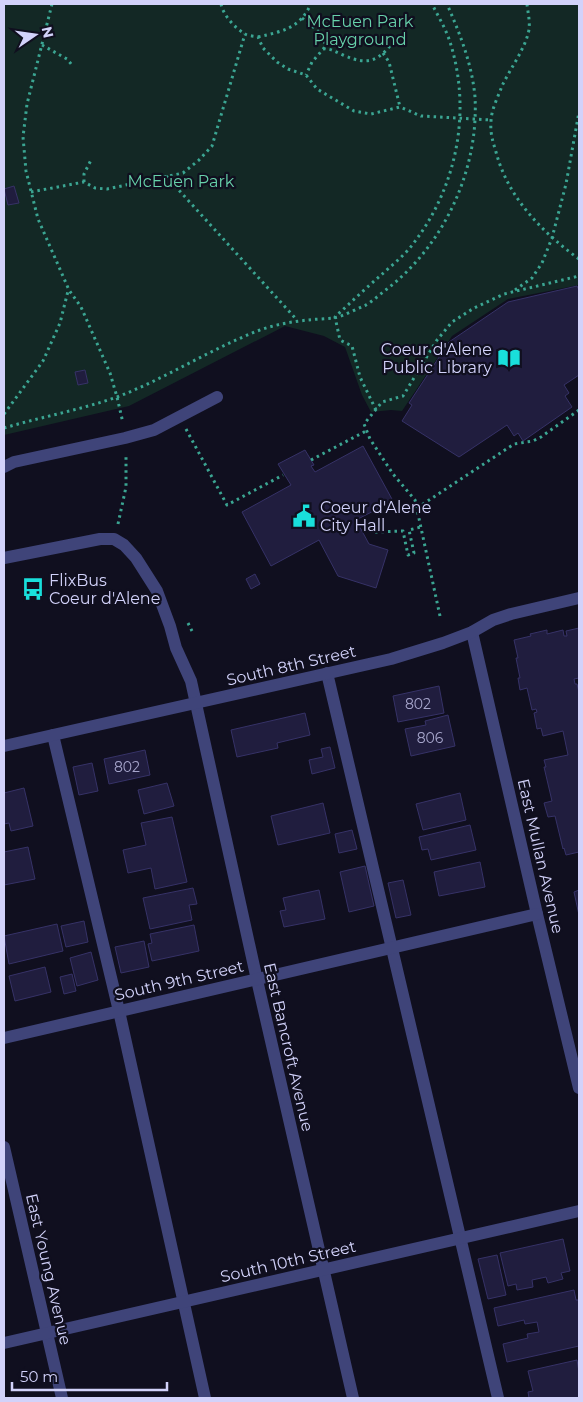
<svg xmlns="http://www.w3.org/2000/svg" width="583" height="1402" viewBox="0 0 583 1402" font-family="Montserrat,sans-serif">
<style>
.green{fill:#132825}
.building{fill:#201d3e;stroke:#363267}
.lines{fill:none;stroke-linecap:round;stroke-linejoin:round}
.path{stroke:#3ba592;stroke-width:3;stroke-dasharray:2.5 4;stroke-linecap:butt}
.minor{stroke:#3f4479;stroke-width:12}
.labels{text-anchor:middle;stroke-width:4.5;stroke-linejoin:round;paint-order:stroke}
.number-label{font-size:14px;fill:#a6a5cb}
.park-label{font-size:16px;fill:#67d1aa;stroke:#100f1f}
.poi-label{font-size:16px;fill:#d2d2fa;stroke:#100f1f;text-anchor:start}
.street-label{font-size:16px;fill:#d2d2fa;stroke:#100f1f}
</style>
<rect width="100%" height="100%" fill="#100f1f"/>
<polygon class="green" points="4,4 579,4 579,285 508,299 452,336 402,411 391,410 371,412 362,395 345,347 324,336 285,326 129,406 4,435"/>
<g class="building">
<polygon points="14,186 19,203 8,205 4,189"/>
<polygon points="577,286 579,290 579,375 564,385 569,393 565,396 572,407 523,441 518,433 514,436 507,425 459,457 402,421 412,405 409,403 449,342 508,302"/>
<polygon points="85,370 88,383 78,385 75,372"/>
<polygon points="363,446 393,501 356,520 369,544 388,550 376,588 338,576 319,540 271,566 242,512 291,485 278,464 305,450 314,465 311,466 315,472"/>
<polygon points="255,574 260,584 251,589 246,579"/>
<polygon points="579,628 579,678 574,679 575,684 577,684 579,692 579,852 566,855 564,848 563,849 555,816 548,817 544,803 552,801 544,767 546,767 544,760 568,755 563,731 543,736 541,728 537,729 534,713 537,712 536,709 532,710 527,688 520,690 518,678 520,678 516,658 518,658 514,640 531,636 530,634 547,630 547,634 563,630 564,636 567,636 566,631"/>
<polygon points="439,686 444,713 398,722 393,696"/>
<polygon points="305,713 310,735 277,743 278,748 237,757 231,730"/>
<polygon points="448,715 455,746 411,756 405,729 426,725 425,721"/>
<polygon points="330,747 335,768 312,774 309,760 323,757 321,749"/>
<polygon points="145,750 150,775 109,784 104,759"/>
<polygon points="92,763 98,791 79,795 73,767"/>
<polygon points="167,783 174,806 144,814 138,790"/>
<polygon points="24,788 33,826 11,831 9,823 4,824 4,793"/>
<polygon points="460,793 466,820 423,830 416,804"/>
<polygon points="323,803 330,833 278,845 271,816"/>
<polygon points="172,817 187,882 155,889 151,868 128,873 123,850 146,845 141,823"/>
<polygon points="470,825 476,850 431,860 428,849 422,850 419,837"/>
<polygon points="352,830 357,849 339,853 335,834"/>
<polygon points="28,847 35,879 4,885 4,852"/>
<polygon points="480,862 485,887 439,896 434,872"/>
<polygon points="365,866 374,906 349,912 340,872"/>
<polygon points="403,880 411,915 396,918 388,883"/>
<polygon points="193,888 197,904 189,905 192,920 150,929 143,898"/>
<polygon points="319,890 325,919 284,927 280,911 286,910 283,898"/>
<polygon points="579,890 579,915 574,892"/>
<polygon points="84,921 88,942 66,947 61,926"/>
<polygon points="57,924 63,951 9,964 4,936"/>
<polygon points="194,925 199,951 152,961 148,944 152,943 150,934"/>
<polygon points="144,941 149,967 121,973 115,947"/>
<polygon points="91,952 98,980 77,986 70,958"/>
<polygon points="45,967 51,992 15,1001 9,976"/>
<polygon points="72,974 76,991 64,994 60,977"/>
<polygon points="563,1239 570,1271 561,1273 563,1279 548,1283 546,1277 532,1280 533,1287 517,1290 516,1284 508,1286 500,1253"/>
<polygon points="497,1255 506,1295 488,1299 478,1259"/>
<polygon points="574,1290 576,1300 579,1300 579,1346 507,1362 503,1344 528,1338 527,1334 539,1332 537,1322 525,1324 524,1320 498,1326 494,1308"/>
<polygon points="577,1360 579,1372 579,1398 529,1398 528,1392 533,1391 528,1371"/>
</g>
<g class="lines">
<g class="path">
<polyline points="52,4 27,104 23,137 26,171 38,219 69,290 81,307 110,373 117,397 123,423"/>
<path d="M221,4C223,15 235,28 245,34C248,36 254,36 258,37L263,48L277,62L288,69L306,75L317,89L354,111L371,114L400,107L421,116L491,120"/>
<path d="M527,4C528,14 531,24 528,34C523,52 510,69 502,86C498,97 491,110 491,122C490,133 493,142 496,152C508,198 542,232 579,259"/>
<path d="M302,18C312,27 325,33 325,47L312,62L306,75"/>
<path d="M258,37C283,31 299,29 311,4"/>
<polyline points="42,45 67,59 72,65"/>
<path d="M323,49C330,48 336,52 343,55C370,67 380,60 397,37"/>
<polyline points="383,53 389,62 400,107"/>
<polyline points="166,176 297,320"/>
<polyline points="84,182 84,174 92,158"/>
<polyline points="31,192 84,182 95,188 107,189 183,173 199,160 212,146 245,34"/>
<polyline points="515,290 532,278 542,263 552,238 566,184 579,112"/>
<path d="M376,410L360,377L352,346L340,340L335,317C350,303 365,289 380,276C391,266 404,256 413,244C457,187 472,111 450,42C446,29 438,16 432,4"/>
<polyline points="4,414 43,361 60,323 68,291"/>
<path d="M4,428C41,417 80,410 117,397C162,380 204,353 250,334C268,326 288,322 308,320C316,319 326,319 334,318C344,316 356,309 366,305C373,301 380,294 387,289C444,245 479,170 475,97C472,64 460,34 447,4"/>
<polyline points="186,429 227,505 283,475"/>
<polyline points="311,460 366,431"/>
<polyline points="417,508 514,444 533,441 541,437 579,410"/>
<polyline points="118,524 126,487 126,454"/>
<polyline points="375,532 403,531 408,555 414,553 409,530 421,527"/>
<polyline points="440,616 415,500 393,474 370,439 364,424 382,402 403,396 437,340 452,322 474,308 504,294 579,276"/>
<polyline points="188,623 192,631"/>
</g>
<g class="minor">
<polyline points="4,467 14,462 125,438 154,430 217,397"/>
<polyline points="4,558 100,539 114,539 124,545 136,558 157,591 170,626 176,648 191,681 257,980 353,1398"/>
<polyline points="472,632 537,914 579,1088"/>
<polyline points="327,673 498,1398"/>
<polyline points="53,735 119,1011 205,1398"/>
<polyline points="4,746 391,659 443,643 472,632 493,620 511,614 579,598"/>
<polyline points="4,1038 537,914"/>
<polyline points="4,1147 62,1398"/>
<polyline points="4,1343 579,1211"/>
</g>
</g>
<defs>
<symbol id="library-bare" viewBox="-9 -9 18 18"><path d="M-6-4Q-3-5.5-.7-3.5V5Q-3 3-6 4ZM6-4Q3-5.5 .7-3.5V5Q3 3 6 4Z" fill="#19dfdb" stroke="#100f1f" stroke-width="2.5" paint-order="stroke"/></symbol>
<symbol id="civic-bare" viewBox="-9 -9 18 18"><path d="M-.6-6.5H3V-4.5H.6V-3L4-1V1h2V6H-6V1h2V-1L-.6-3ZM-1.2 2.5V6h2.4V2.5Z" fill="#19dfdb" stroke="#100f1f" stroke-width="2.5" paint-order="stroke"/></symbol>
<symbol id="bus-bare" viewBox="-9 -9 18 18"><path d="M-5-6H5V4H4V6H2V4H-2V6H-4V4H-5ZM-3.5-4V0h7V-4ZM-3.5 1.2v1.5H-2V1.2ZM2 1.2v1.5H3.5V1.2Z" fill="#19dfdb" stroke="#100f1f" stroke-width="2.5" paint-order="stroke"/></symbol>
</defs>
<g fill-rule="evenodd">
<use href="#library-bare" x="493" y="342" width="32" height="32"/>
<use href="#civic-bare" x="288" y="500" width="32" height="32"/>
<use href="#bus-bare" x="17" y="573" width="32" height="32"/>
</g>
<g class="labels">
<g class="number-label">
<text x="418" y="709">802</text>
<text x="430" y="743">806</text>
<text x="127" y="772">802</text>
</g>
<g class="park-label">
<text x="360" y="27">McEuen Park<tspan x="360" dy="18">Playground</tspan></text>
<text x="181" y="187">McEuen Park</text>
</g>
<g class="poi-label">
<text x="492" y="355" text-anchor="end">Coeur d'Alene<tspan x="492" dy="18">Public Library</tspan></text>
<text x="320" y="513">Coeur d'Alene<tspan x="320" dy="18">City Hall</tspan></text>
<text x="49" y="586">FlixBus<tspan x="49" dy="18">Coeur d'Alene</tspan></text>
</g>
<g class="street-label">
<text transform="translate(291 665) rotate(-13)" y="6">South 8th Street</text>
<text transform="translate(541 856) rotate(77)" y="6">East Mullan Avenue</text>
<text transform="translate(179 980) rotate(-13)" y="6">South 9th Street</text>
<text transform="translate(289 1047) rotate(77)" y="6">East Bancroft Avenue</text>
<text transform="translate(288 1261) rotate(-13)" y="6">South 10th Street</text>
<text transform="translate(49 1269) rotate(77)" y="6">East Young Avenue</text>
</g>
</g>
<rect width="583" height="1402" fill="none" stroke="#d2d2fa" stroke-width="10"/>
<g transform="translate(35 35) rotate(77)" stroke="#100f1f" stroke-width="4" paint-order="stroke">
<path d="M0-4L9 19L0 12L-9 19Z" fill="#d2d2fa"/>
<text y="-8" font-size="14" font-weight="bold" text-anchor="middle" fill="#d2d2fa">N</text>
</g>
<path d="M12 1382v8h155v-8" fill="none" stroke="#d2d2fa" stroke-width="2.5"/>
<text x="20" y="1382" font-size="15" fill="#d2d2fa" stroke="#100f1f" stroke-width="4" paint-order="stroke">50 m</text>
</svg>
